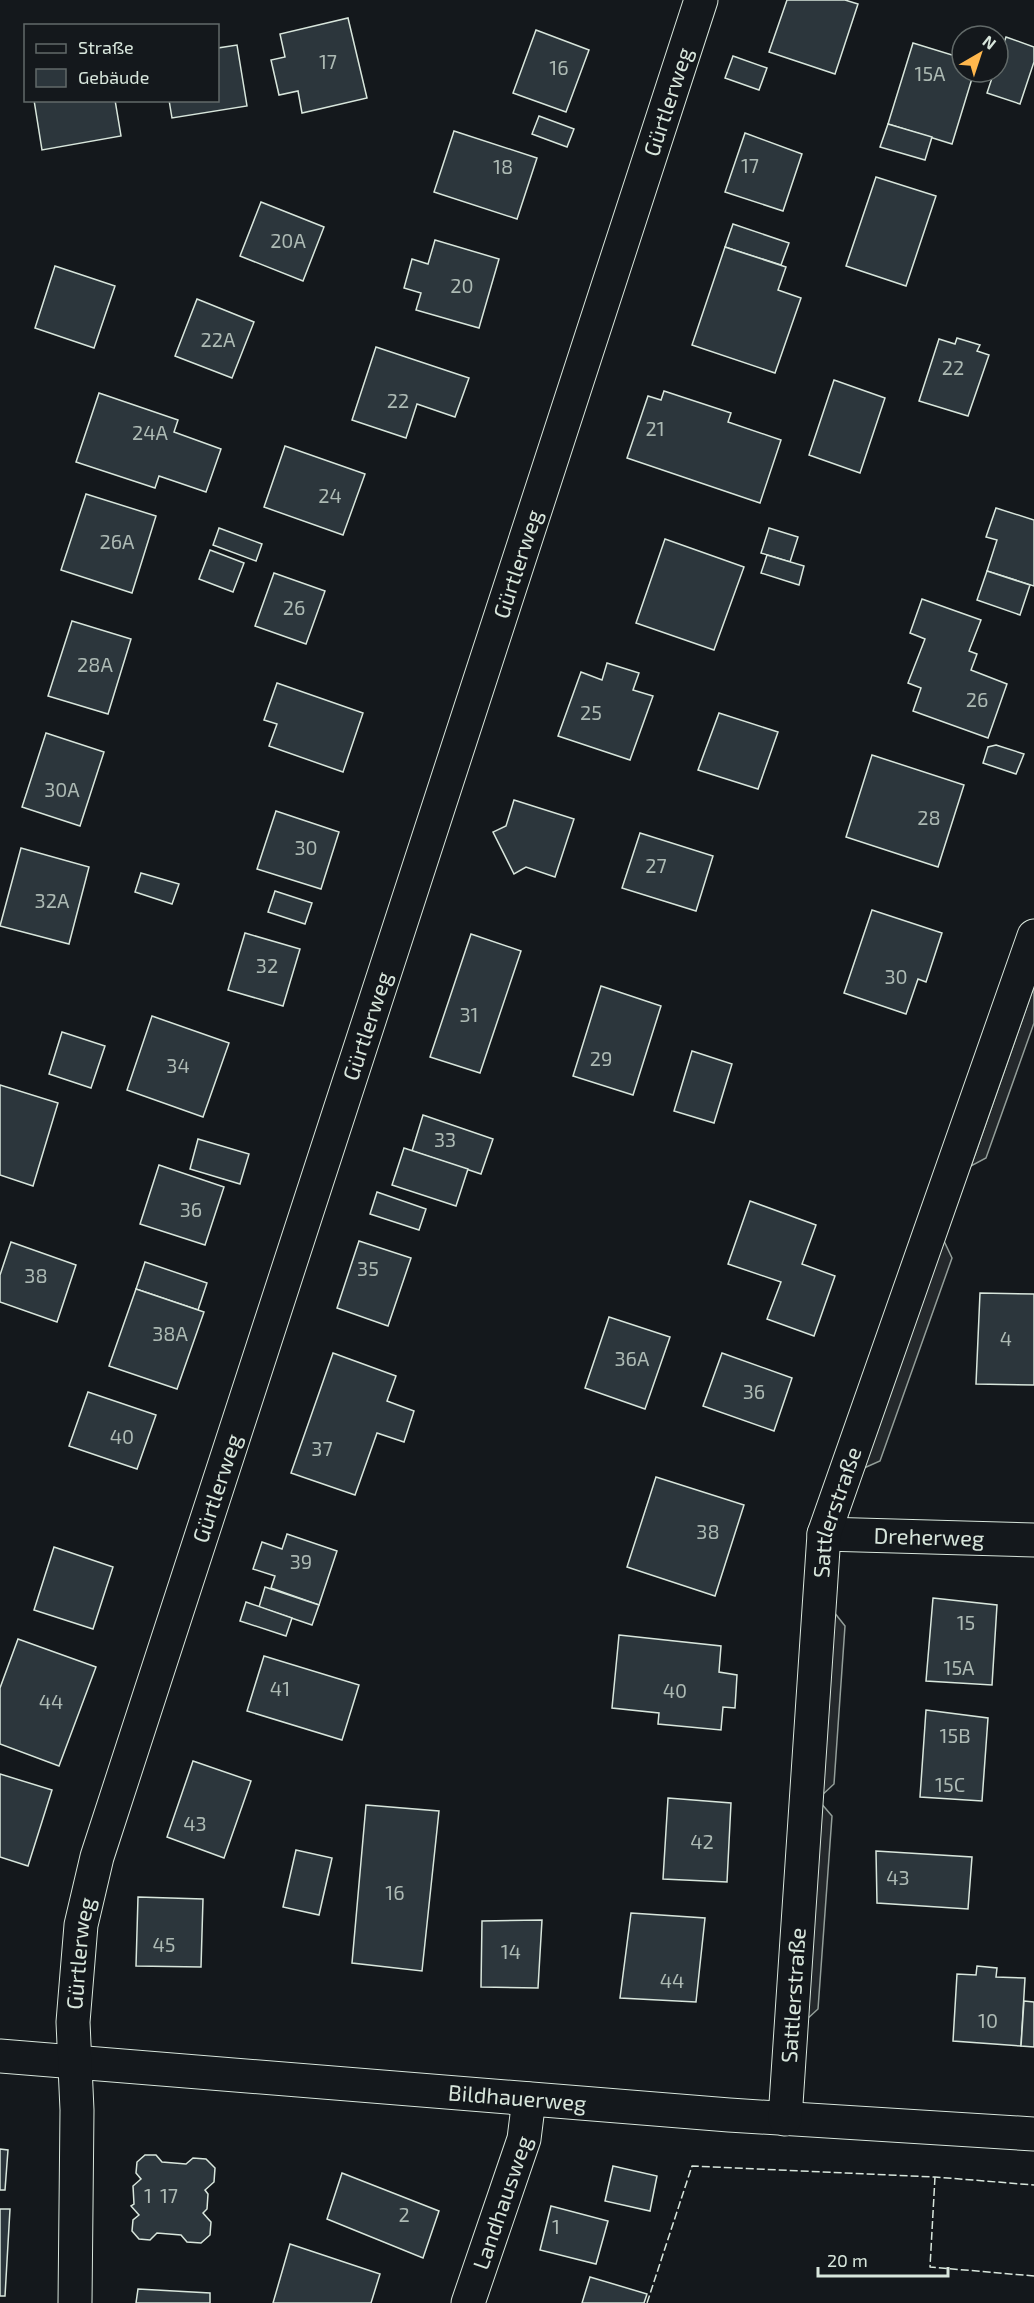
<svg xmlns="http://www.w3.org/2000/svg" width="1034" height="2303" viewBox="0 0 1034 2303" font-family="'Exo 2',sans-serif">
<style>
.parking{fill:#24282b;stroke:#939e99;stroke-width:1.5}
.building{fill:#2c363c;stroke:#d8e6dc;stroke-width:1.5}
.lines{fill:none;stroke-linecap:round;stroke-linejoin:round}
.minor-casing{stroke:#d8e6dc;stroke-width:35}
.minor{stroke:#14181c;stroke-width:33}
.fence{stroke:#d8e6dc;stroke-width:1.5;stroke-dasharray:8 3;stroke-linecap:butt}
.labels{text-anchor:middle;stroke-width:4.5;stroke-linejoin:round;paint-order:stroke}
.number-label{font-size:20px;fill:#adbab4}
.street-label{font-size:22px;fill:#d8e6dc;stroke:#14181c}
</style>
<rect width="100%" height="100%" fill="#14181c"/>
<g class="parking">
<polygon points="1034,986 1034,1023 986,1158 971,1166"/>
<polygon points="944,1241 952,1258 880,1461 864,1468"/>
<polygon points="834,1612 845,1626 834,1784 820,1797"/>
<polygon points="820,1802 832,1816 818,2009 805,2021"/>
</g>
<g class="building">
<polygon points="787,0 845,0 858,4 835,74 769,52"/>
<polygon points="348,18 367,98 302,113 298,91 279,95 271,60 285,57 280,34"/>
<polygon points="536,30 589,50 566,112 513,93"/>
<polygon points="1006,37 1034,47 1034,62 1020,104 987,93 994,72 998,72 998,60"/>
<polygon points="913,43 962,58 962,72 974,72 952,144 888,124"/>
<polygon points="237,45 247,106 172,118 169,100 218,100 218,48"/>
<polygon points="733,56 767,68 759,90 725,78"/>
<polygon points="34,100 115,100 121,136 42,150"/>
<polygon points="539,116 574,129 567,147 532,134"/>
<polygon points="888,124 932,137 925,160 880,147"/>
<polygon points="454,131 537,158 517,219 434,192"/>
<polygon points="745,133 802,154 783,211 725,192"/>
<polygon points="876,177 936,196 906,286 846,266"/>
<polygon points="261,202 324,227 303,281 240,256"/>
<polygon points="733,224 789,243 781,265 725,247"/>
<polygon points="435,240 499,259 479,328 416,310 421,293 404,288 412,259 428,264"/>
<polygon points="725,247 786,267 778,290 801,298 775,373 692,345"/>
<polygon points="55,266 115,286 94,348 35,328"/>
<polygon points="197,299 254,322 232,378 175,356"/>
<polygon points="957,338 980,345 977,351 989,355 968,416 919,401 939,339 955,344"/>
<polygon points="376,347 469,378 455,417 417,404 406,438 352,420"/>
<polygon points="834,380 885,398 860,473 809,455"/>
<polygon points="664,391 731,413 728,422 781,440 760,503 627,458 648,396 661,400"/>
<polygon points="99,393 178,420 174,432 221,449 206,492 159,476 155,488 76,462"/>
<polygon points="285,446 365,474 343,535 264,507"/>
<polygon points="86,494 156,516 132,593 61,570"/>
<polygon points="996,508 1034,520 1034,586 987,571 997,540 986,537"/>
<polygon points="219,528 262,544 256,561 213,545"/>
<polygon points="769,528 798,537 790,562 761,553"/>
<polygon points="665,539 744,567 714,650 636,623"/>
<polygon points="210,550 244,563 233,592 199,579"/>
<polygon points="767,555 804,566 799,585 761,573"/>
<polygon points="987,571 1030,585 1020,615 977,600"/>
<polygon points="274,573 325,591 306,644 255,626"/>
<polygon points="922,599 981,620 969,651 977,654 971,670 1007,684 988,738 913,711 921,688 908,683 925,639 910,633"/>
<polygon points="72,621 131,639 108,714 48,696"/>
<polygon points="607,663 639,673 633,690 653,696 630,760 558,736 581,672 602,680"/>
<polygon points="277,683 363,713 343,772 269,746 277,724 264,720"/>
<polygon points="719,713 778,732 758,789 698,770"/>
<polygon points="46,733 104,752 80,826 22,807"/>
<polygon points="996,745 1024,754 1016,774 983,763 988,747"/>
<polygon points="872,755 964,785 938,867 846,837"/>
<polygon points="514,800 574,819 555,877 526,867 514,874 493,832 506,826"/>
<polygon points="276,811 339,832 321,889 257,869"/>
<polygon points="640,833 713,856 696,911 622,888"/>
<polygon points="21,848 89,867 69,944 0,926"/>
<polygon points="141,873 179,884 172,904 135,892"/>
<polygon points="275,891 312,903 305,924 268,912"/>
<polygon points="872,910 942,933 926,982 918,979 906,1014 844,993"/>
<polygon points="245,933 300,949 283,1006 228,990"/>
<polygon points="471,934 521,951 480,1073 430,1057"/>
<polygon points="601,986 661,1006 633,1095 573,1076"/>
<polygon points="152,1016 229,1043 203,1117 127,1090"/>
<polygon points="62,1032 105,1046 91,1088 49,1074"/>
<polygon points="692,1051 732,1064 714,1123 674,1111"/>
<polygon points="0,1085 58,1103 33,1186 0,1175"/>
<polygon points="423,1115 493,1139 481,1174 412,1151"/>
<polygon points="198,1139 249,1154 240,1184 190,1169"/>
<polygon points="404,1148 468,1169 456,1206 392,1185"/>
<polygon points="159,1165 224,1187 205,1245 140,1224"/>
<polygon points="377,1192 426,1209 419,1230 370,1214"/>
<polygon points="750,1201 816,1225 802,1264 835,1276 814,1336 767,1319 781,1282 728,1264"/>
<polygon points="359,1241 411,1258 388,1326 337,1308"/>
<polygon points="11,1242 76,1265 57,1322 0,1302 0,1275"/>
<polygon points="145,1262 207,1283 198,1310 136,1289"/>
<polygon points="136,1289 204,1312 177,1389 109,1366"/>
<polygon points="980,1293 1034,1294 1034,1385 976,1384"/>
<polygon points="609,1317 670,1337 645,1409 585,1388"/>
<polygon points="333,1353 396,1376 387,1401 414,1411 404,1442 377,1433 355,1495 291,1473"/>
<polygon points="722,1353 792,1378 774,1431 703,1406"/>
<polygon points="88,1392 156,1415 137,1469 69,1446"/>
<polygon points="656,1477 744,1505 715,1596 627,1567"/>
<polygon points="287,1534 337,1551 319,1605 271,1588 275,1576 253,1569 262,1542 282,1549"/>
<polygon points="54,1547 113,1567 93,1629 34,1610"/>
<polygon points="265,1587 319,1605 312,1625 259,1607"/>
<polygon points="933,1598 997,1605 992,1685 926,1681"/>
<polygon points="246,1602 292,1618 286,1636 240,1621"/>
<polygon points="619,1635 721,1646 719,1672 737,1675 735,1708 723,1707 721,1730 658,1724 659,1713 612,1708"/>
<polygon points="18,1639 96,1667 59,1766 0,1744 0,1688"/>
<polygon points="264,1656 359,1685 342,1740 247,1711"/>
<polygon points="926,1710 988,1718 982,1801 920,1797"/>
<polygon points="193,1761 251,1781 224,1858 167,1837"/>
<polygon points="0,1774 52,1790 28,1866 0,1857"/>
<polygon points="668,1798 731,1803 727,1882 663,1879"/>
<polygon points="366,1805 439,1811 422,1971 352,1963"/>
<polygon points="296,1850 332,1858 319,1915 283,1907"/>
<polygon points="876,1851 972,1857 968,1909 877,1903"/>
<polygon points="138,1897 203,1899 201,1967 136,1966"/>
<polygon points="631,1913 705,1918 696,2002 620,1998"/>
<polygon points="542,1920 538,1988 481,1987 482,1921"/>
<polygon points="977,1966 997,1968 996,1977 1025,1978 1021,2046 953,2041 957,1974 976,1975"/>
<polygon points="1024,2001 1034,2002 1034,2047 1021,2046"/>
<polygon points="0,2149 8,2150 5,2190 0,2190"/>
<polygon points="145,2155 156,2155 162,2162 186,2164 193,2158 206,2159 215,2168 214,2182 205,2190 208,2194 207,2209 203,2213 211,2222 210,2235 201,2243 187,2242 181,2235 157,2233 150,2240 139,2239 132,2231 133,2220 139,2215 131,2206 134,2204 133,2186 141,2179 136,2173 137,2162"/>
<polygon points="613,2166 657,2176 650,2211 605,2201"/>
<polygon points="342,2173 439,2211 423,2258 327,2219"/>
<polygon points="551,2206 608,2221 596,2264 540,2250"/>
<polygon points="0,2209 10,2209 5,2296 0,2296"/>
<polygon points="290,2244 380,2274 371,2303 273,2303"/>
<polygon points="590,2277 647,2294 644,2303 582,2303"/>
<polygon points="138,2289 210,2293 210,2303 136,2303"/>
</g>
<g class="lines">
<defs>
<g id="minor">
<path id="s1" d="M824,1534L1034,1540"/>
<path id="s2" d="M0,2056L729,2115L1034,2134"/>
<path id="s3" d="M785,2119L824,1534L1034,936"/>
<path id="s4" d="M75,2303L77,2110L73,2022L81,1925L97,1857L701,0"/>
<path id="s5" d="M468,2303L524,2139L529,2099"/>
</g>
</defs>
<use href="#minor" class="minor-casing"/>
<use href="#minor" class="minor"/>
<g class="fence">
<polyline points="935,2177 930,2267 1034,2276"/>
<polyline points="647,2303 692,2166 935,2177 1034,2185"/>
</g>
</g>
<g class="labels">
<g class="number-label">
<text x="328" y="69">17</text>
<text x="559" y="75">16</text>
<text x="930" y="81">15A</text>
<text x="750" y="173">17</text>
<text x="503" y="174">18</text>
<text x="288" y="248">20A</text>
<text x="462" y="293">20</text>
<text x="218" y="347">22A</text>
<text x="953" y="375">22</text>
<text x="398" y="408">22</text>
<text x="655" y="436">21</text>
<text x="150" y="440">24A</text>
<text x="330" y="503">24</text>
<text x="117" y="549">26A</text>
<text x="294" y="615">26</text>
<text x="95" y="672">28A</text>
<text x="977" y="707">26</text>
<text x="591" y="720">25</text>
<text x="62" y="797">30A</text>
<text x="929" y="825">28</text>
<text x="306" y="855">30</text>
<text x="656" y="873">27</text>
<text x="52" y="908">32A</text>
<text x="267" y="973">32</text>
<text x="896" y="984">30</text>
<text x="469" y="1022">31</text>
<text x="601" y="1066">29</text>
<text x="178" y="1073">34</text>
<text x="445" y="1147">33</text>
<text x="191" y="1217">36</text>
<text x="368" y="1276">35</text>
<text x="36" y="1283">38</text>
<text x="170" y="1341">38A</text>
<text x="1006" y="1346">4</text>
<text x="632" y="1366">36A</text>
<text x="754" y="1399">36</text>
<text x="122" y="1444">40</text>
<text x="322" y="1456">37</text>
<text x="708" y="1539">38</text>
<text x="301" y="1569">39</text>
<text x="966" y="1630">15</text>
<text x="959" y="1675">15A</text>
<text x="280" y="1696">41</text>
<text x="675" y="1698">40</text>
<text x="51" y="1709">44</text>
<text x="955" y="1743">15B</text>
<text x="950" y="1792">15C</text>
<text x="195" y="1831">43</text>
<text x="702" y="1849">42</text>
<text x="898" y="1885">43</text>
<text x="395" y="1900">16</text>
<text x="164" y="1952">45</text>
<text x="511" y="1959">14</text>
<text x="672" y="1988">44</text>
<text x="988" y="2028">10</text>
<text x="148" y="2203">1</text>
<text x="169" y="2203">17</text>
<text x="404" y="2222">2</text>
<text x="556" y="2234">1</text>
</g>
<g class="street-label">
<text dy="8" stroke="none"><textPath href="#s4" startOffset="2294">Gürtlerweg</textPath></text>
<text dy="8" stroke="none"><textPath href="#s4" startOffset="1808">Gürtlerweg</textPath></text>
<text dy="8" stroke="none"><textPath href="#s4" startOffset="1322">Gürtlerweg</textPath></text>
<text dy="8" stroke="none"><textPath href="#s4" startOffset="836">Gürtlerweg</textPath></text>
<text dy="8" stroke="none"><textPath href="#s3" startOffset="610">Sattlerstraße</textPath></text>
<text dy="8" stroke="none"><textPath href="#s1" startOffset="105">Dreherweg</textPath></text>
<text dy="8" stroke="none"><textPath href="#s4" startOffset="350">Gürtlerweg</textPath></text>
<text dy="8" stroke="none"><textPath href="#s3" startOffset="124">Sattlerstraße</textPath></text>
<text dy="8" stroke="none"><textPath href="#s2" startOffset="519">Bildhauerweg</textPath></text>
<text dy="8" stroke="none"><textPath href="#s5" startOffset="106">Landhausweg</textPath></text>
</g>
</g>
<rect x="24" y="24" width="195" height="78" fill="#14181c" stroke="#626a69" stroke-width="1.5"/>
<rect x="36" y="44" width="30" height="9" fill="#14181c" stroke="#626a69" stroke-width="1.5"/>
<text x="78" y="54" font-size="18" fill="#d8e6dc">Straße</text>
<rect x="36" y="69" width="30" height="18" fill="#2c363c" stroke="#626a69" stroke-width="1.5"/>
<text x="78" y="84" font-size="18" fill="#d8e6dc">Gebäude</text>
<g transform="translate(980 54) rotate(39)"><circle r="28" fill="#14181c" stroke="#626a69" stroke-width="1.5"/>
<path d="M0-4.5L10 22L0 15L-10 22Z" fill="#ffb74d"/>
<text y="-9" font-size="16" font-weight="bold" text-anchor="middle" fill="#d8e6dc">N</text>
</g>
<path d="M818 2267v9h130v-9" fill="none" stroke="#d8e6dc" stroke-width="3"/>
<text x="827" y="2267" font-size="18" fill="#d8e6dc" stroke="#14181c" stroke-width="4.5" paint-order="stroke">20 m</text>
</svg>
